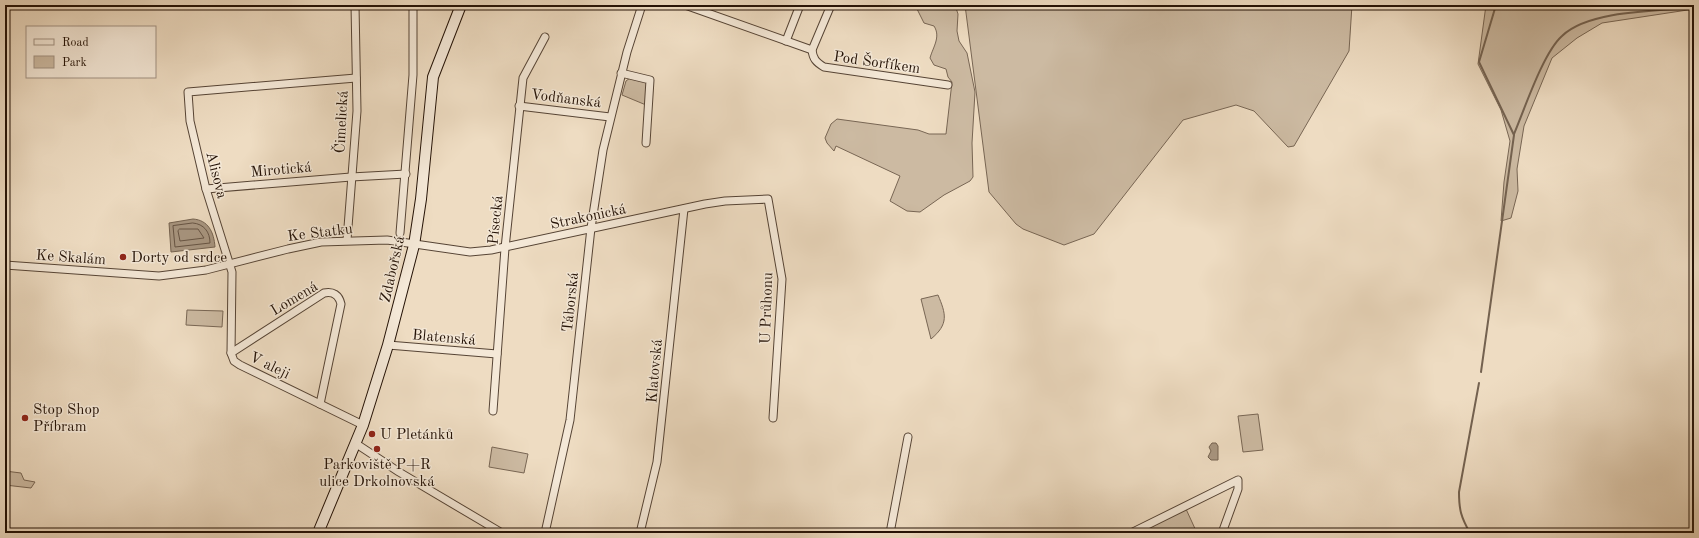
<svg xmlns="http://www.w3.org/2000/svg" width="1699" height="538" viewBox="0 0 1699 538" font-family="'Old Standard TT',serif">
<style>
.green{fill:#ccbaa2;stroke:#786654}
.water{fill:#a99782;stroke:#746250}
.lines{fill:none;stroke-linecap:round;stroke-linejoin:round}
.shore{stroke:#665444;stroke-width:1}
.stream{stroke:#746250;stroke-width:2}
.street-casing{stroke:#564435;stroke-width:9}
.secondary-casing{stroke:#241206;stroke-width:12}
.street{stroke:#f4e8d7;stroke-width:7}
.secondary{stroke:#f4e8d7;stroke-width:10}
.poi-dot{fill:#8f2418;stroke:#f4e8d7;stroke-width:1.5}
.labels{text-anchor:middle;stroke-width:3;stroke-linejoin:round;paint-order:stroke}
.street-label{font-size:15px;fill:#241206;stroke:#f4e8d7}
.poi-label{font-size:15px;fill:#241206;stroke:#f4e8d7;text-anchor:start}
</style>
<rect width="100%" height="100%" fill="#eedcc2"/>
<filter id="stains"><feTurbulence type="fractalNoise" baseFrequency=".005" numOctaves="4"/><feColorMatrix values="0 0 0 0 .2 0 0 0 0 .09 0 0 0 0 .02 0 0 0 .5 -.17"/></filter>
<radialGradient id="worn" r=".72"><stop offset=".6" stop-color="#630" stop-opacity="0"/><stop offset="1" stop-color="#630" stop-opacity=".3"/></radialGradient>
<g class="green">
<path d="M915,5H955L958,14L957,31L959,41L967,53L975,92L972,143L973,177L970,181L944,195L920,212L907,211L890,201L900,176L836,146L834,151L827,143L825,138L831,124L837,119L918,130L929,134H946L952,82L948,77L946,69L934,65L930,58C933,47 941,37 934,26L924,23Z"/>
<polygon points="965,5 1352,5 1349,51 1294,146 1288,147 1254,111 1236,105 1183,120 1094,234 1064,245 1023,229 1016,224 989,192"/>
<polygon points="1486,5 1694,5 1694,9 1602,23 1577,38 1552,58 1524,126 1517,169 1518,191 1511,218 1501,221 1504,182 1510,141 1501,110 1478,64"/>
<polygon points="630,78 646,82 648,86 646,105 622,95 626,81"/>
<path d="M938,295C946,314 949,324 931,339L921,299Z"/>
<polygon points="187,310 223,311 222,327 186,325"/>
<polygon points="1258,414 1263,450 1243,452 1238,416"/>
<polygon points="492,447 528,454 524,473 489,467"/>
<polygon points="5,471 21,473 24,480 35,482 31,488 5,485"/>
<polygon points="1186,509 1197,533 1139,533"/>
</g>
<g class="water">
<path d="M193,219C208,220 214,232 215,247L171,252L169,223Z"/>
<polygon points="1212,443 1216,443 1218,446 1218,460 1211,460 1208,457 1211,451 1209,447"/>
</g>
<g class="lines">
<g class="shore">
<path d="M193,223C204,224 210,232 210,243L175,247L173,226Z"/>
<polygon points="180,229 198,229 204,238 180,241 178,231"/>
</g>
<g class="stream">
<path d="M1514,134C1525,108 1543,53 1562,36C1589,10 1658,11 1694,8"/>
<polyline points="1481,372 1514,135 1479,62 1496,5"/>
<path d="M1470,533C1461,517 1459,510 1459,492L1479,383"/>
</g>
<defs>
<g id="street">
<polyline points="685,5 812,50"/>
<path d="M831,5L812,50C813,59 816,62 824,67L948,85"/>
<polyline points="786,41 800,5"/>
<polyline points="621,73 650,80 646,143"/>
<polyline points="356,78 188,92 190,121 206,189 232,272 231,353 234,361 240,365 363,425"/>
<polyline points="519,106 610,117"/>
<polyline points="206,189 351,177 406,174"/>
<polyline points="400,233 413,75 413,5"/>
<polyline points="347,240 357,111 355,5"/>
<polyline points="5,265 159,276 206,270 288,249 321,242 387,240 470,252 491,250 705,204 725,201 768,199 782,279 773,418"/>
<polyline points="388,345 497,354"/>
<path d="M231,353L324,293C333,291 339,295 341,304L320,404"/>
<polyline points="493,411 505,248 523,78 545,37"/>
<polyline points="355,443 399,472 502,533"/>
<polyline points="545,533 570,420 591,228 603,150 627,52 642,5"/>
<polyline points="640,533 657,462 684,209"/>
<polyline points="890,533 908,437"/>
<polyline points="1131,533 1238,480 1238,489 1222,533"/>
</g>
<polyline id="secondary" points="318,533 363,425 388,345 414,245 421,199 433,77 461,5"/>
</defs>
<use href="#street" class="street-casing"/>
<use href="#secondary" class="secondary-casing"/>
<use href="#street" class="street"/>
<use href="#secondary" class="secondary"/>
</g>
<g class="poi-dot">
<circle cx="123" cy="257" r="4"/>
<circle cx="25" cy="418" r="4"/>
<circle cx="372" cy="434" r="4"/>
<circle cx="377" cy="449" r="4"/>
</g>
<g class="labels">
<g class="street-label">
<text transform="translate(877 62) rotate(8)" y="5">Pod Šorfíkem</text>
<text transform="translate(566 98) rotate(7)" y="5">Vodňanská</text>
<text transform="translate(341 122) rotate(-87)" y="5">Čimelická</text>
<text transform="translate(281 169) rotate(-5)" y="5">Mirotická</text>
<text transform="translate(217 175) rotate(76)" y="5">Alisova</text>
<text transform="translate(588 216) rotate(-12)" y="5">Strakonická</text>
<text transform="translate(495 220) rotate(-84)" y="5">Písecká</text>
<text transform="translate(320 232) rotate(-7)" y="5">Ke Statku</text>
<text transform="translate(71 257) rotate(4)" y="5">Ke Skalám</text>
<text transform="translate(392 269) rotate(-77)" y="5">Zdabořská</text>
<text transform="translate(294 298) rotate(-31)" y="5">Lomená</text>
<text transform="translate(570 302) rotate(-84)" y="5">Táborská</text>
<text transform="translate(766 308) rotate(-88)" y="5">U Průhonu</text>
<text transform="translate(444 337) rotate(5)" y="5">Blatenská</text>
<text transform="translate(270 365) rotate(26)" y="5">V aleji</text>
<text transform="translate(654 371) rotate(-85)" y="5">Klatovská</text>
</g>
<g class="poi-label">
<text x="131" y="262">Dorty od srdce</text>
<text x="33" y="414">Stop Shop<tspan x="33" dy="17">Příbram</tspan></text>
<text x="380" y="439">U Pletánků</text>
<text x="377" y="469" text-anchor="middle">Parkoviště P+R<tspan x="377" dy="17">ulice Drkolnovská</tspan></text>
</g>
</g>
<rect width="1699" height="538" fill="none" stroke="#eedcc2" stroke-width="20"/>
<rect x="6" y="6" width="1687" height="526" fill="none" stroke="#241206" stroke-width="2"/>
<rect x="10" y="10" width="1679" height="518" fill="none" stroke="#241206"/>
<rect x="26" y="26" width="130" height="52" fill="#f4e8d7" stroke="#a19283"/>
<rect x="34" y="39" width="20" height="6" fill="#f4e8d7" stroke="#a19283"/>
<text x="62" y="46" font-size="12" fill="#241206">Road</text>
<rect x="34" y="56" width="20" height="12" fill="#ccbaa2" stroke="#a19283"/>
<text x="62" y="66" font-size="12" fill="#241206">Park</text>
<rect width="100%" height="100%" filter="url(#stains)"/>
<rect width="100%" height="100%" fill="url(#worn)"/>
</svg>
